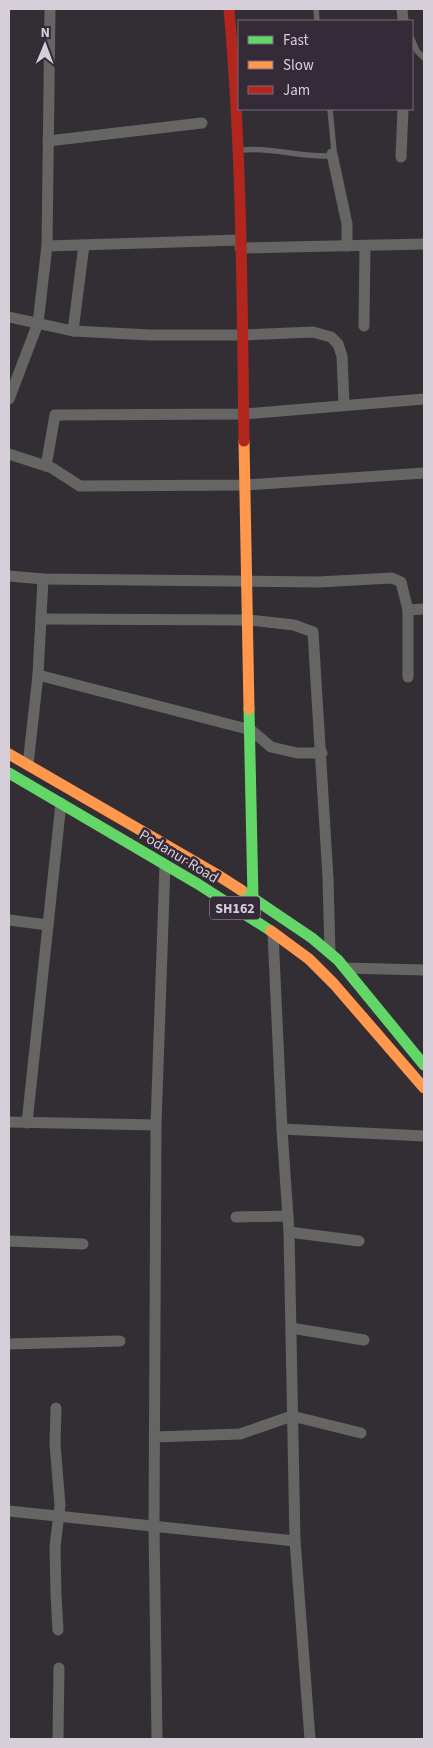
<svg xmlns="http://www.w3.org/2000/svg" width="433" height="1748" viewBox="0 0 433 1748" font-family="'Source Sans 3',sans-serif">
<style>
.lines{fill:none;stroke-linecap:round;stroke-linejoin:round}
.lane{stroke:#656564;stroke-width:5.5}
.street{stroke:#656564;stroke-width:11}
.fast{stroke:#63d668;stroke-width:11}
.slow{stroke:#ff974d;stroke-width:11}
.jam{stroke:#b3261e;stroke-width:11}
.labels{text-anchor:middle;stroke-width:5;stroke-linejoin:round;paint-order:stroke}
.shield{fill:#342a38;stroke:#a59ea9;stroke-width:1}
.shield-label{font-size:14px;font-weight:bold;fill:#d6cfd9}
.street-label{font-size:15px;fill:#d6cfd9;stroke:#342a38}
</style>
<rect width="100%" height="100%" fill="#332e34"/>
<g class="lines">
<g class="lane">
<polyline points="316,9 317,21"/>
<polyline points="412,39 417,51 424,58"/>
<path d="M241,150C271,147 299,157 329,156L334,151L330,109"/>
</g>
<g class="street">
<polyline points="50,9 47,246 240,240"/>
<polyline points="402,9 403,21"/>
<polyline points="48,141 202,123"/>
<polyline points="332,154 347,224 347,246"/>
<polyline points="401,157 403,109"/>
<polyline points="240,248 424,244"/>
<polyline points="9,317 73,331 150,335 242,335 313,332 331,337 338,344 342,356 344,405"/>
<polyline points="364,326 365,246"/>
<polyline points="73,331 84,245"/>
<polyline points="9,399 38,323 47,246"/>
<polyline points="9,454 52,468 80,486 246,485 424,473"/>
<polyline points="46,466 55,415 244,414 424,399"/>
<polyline points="9,576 43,579 318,582 392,578 401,582 408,610 424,609"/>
<polyline points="408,608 408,677"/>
<polyline points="41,619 249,620 294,625 313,632 328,878 330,953"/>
<polyline points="38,675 251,730 271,747 297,753 322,753"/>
<polyline points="28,765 38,675 43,579"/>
<polyline points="9,920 48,925"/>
<polyline points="345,968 424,970"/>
<polyline points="9,1122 156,1125 165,865"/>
<polyline points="27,1123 61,803"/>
<polyline points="156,1125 154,1526 157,1739"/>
<polyline points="282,1129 424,1136"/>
<polyline points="236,1217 288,1216"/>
<polyline points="289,1232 359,1241"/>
<polyline points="9,1241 83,1244"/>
<polyline points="291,1328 364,1340"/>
<polyline points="9,1344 120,1341"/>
<polyline points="56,1408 55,1444 60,1505 55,1547 56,1595 58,1630"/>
<polyline points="155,1437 240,1434 292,1416 361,1433"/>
<polyline points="9,1511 295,1541 289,1232 282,1129 273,933"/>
<polyline points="295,1541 310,1739"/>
<polyline points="58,1739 59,1668"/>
</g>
<g class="fast">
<polyline points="9,773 198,884 271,931"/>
<polyline points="241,890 312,938 338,960 424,1065"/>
<polyline points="248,908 253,898 249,709"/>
</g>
<g class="slow">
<polyline points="244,441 249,709"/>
<polyline points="9,754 216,874 241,890"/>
<polyline points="271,931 309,959 334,984 424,1088"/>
</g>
<path class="jam" d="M229,9C242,153 242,297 244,441"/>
</g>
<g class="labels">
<rect class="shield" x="210" y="896.5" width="50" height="23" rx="4"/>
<g class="shield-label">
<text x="235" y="913">SH162</text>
</g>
<g class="street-label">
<text transform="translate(179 856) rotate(31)" y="5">Podanur Road</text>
</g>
</g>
<rect width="433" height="1748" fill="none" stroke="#d6cfd9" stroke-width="20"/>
<rect x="238" y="20" width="175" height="90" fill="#342a38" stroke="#756c78"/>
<rect x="248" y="36" width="25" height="8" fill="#63d668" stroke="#756c78"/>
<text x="283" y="45" font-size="15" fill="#d6cfd9">Fast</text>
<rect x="248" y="61" width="25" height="8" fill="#ff974d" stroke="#756c78"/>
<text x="283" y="70" font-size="15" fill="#d6cfd9">Slow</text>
<rect x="248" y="86" width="25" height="8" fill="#b3261e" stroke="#756c78"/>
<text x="283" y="95" font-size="15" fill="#d6cfd9">Jam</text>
<g transform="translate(45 45) rotate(1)" stroke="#342a38" stroke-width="4" paint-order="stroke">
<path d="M0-4L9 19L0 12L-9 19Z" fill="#d6cfd9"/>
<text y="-8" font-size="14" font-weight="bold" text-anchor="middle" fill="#d6cfd9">N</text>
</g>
</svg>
